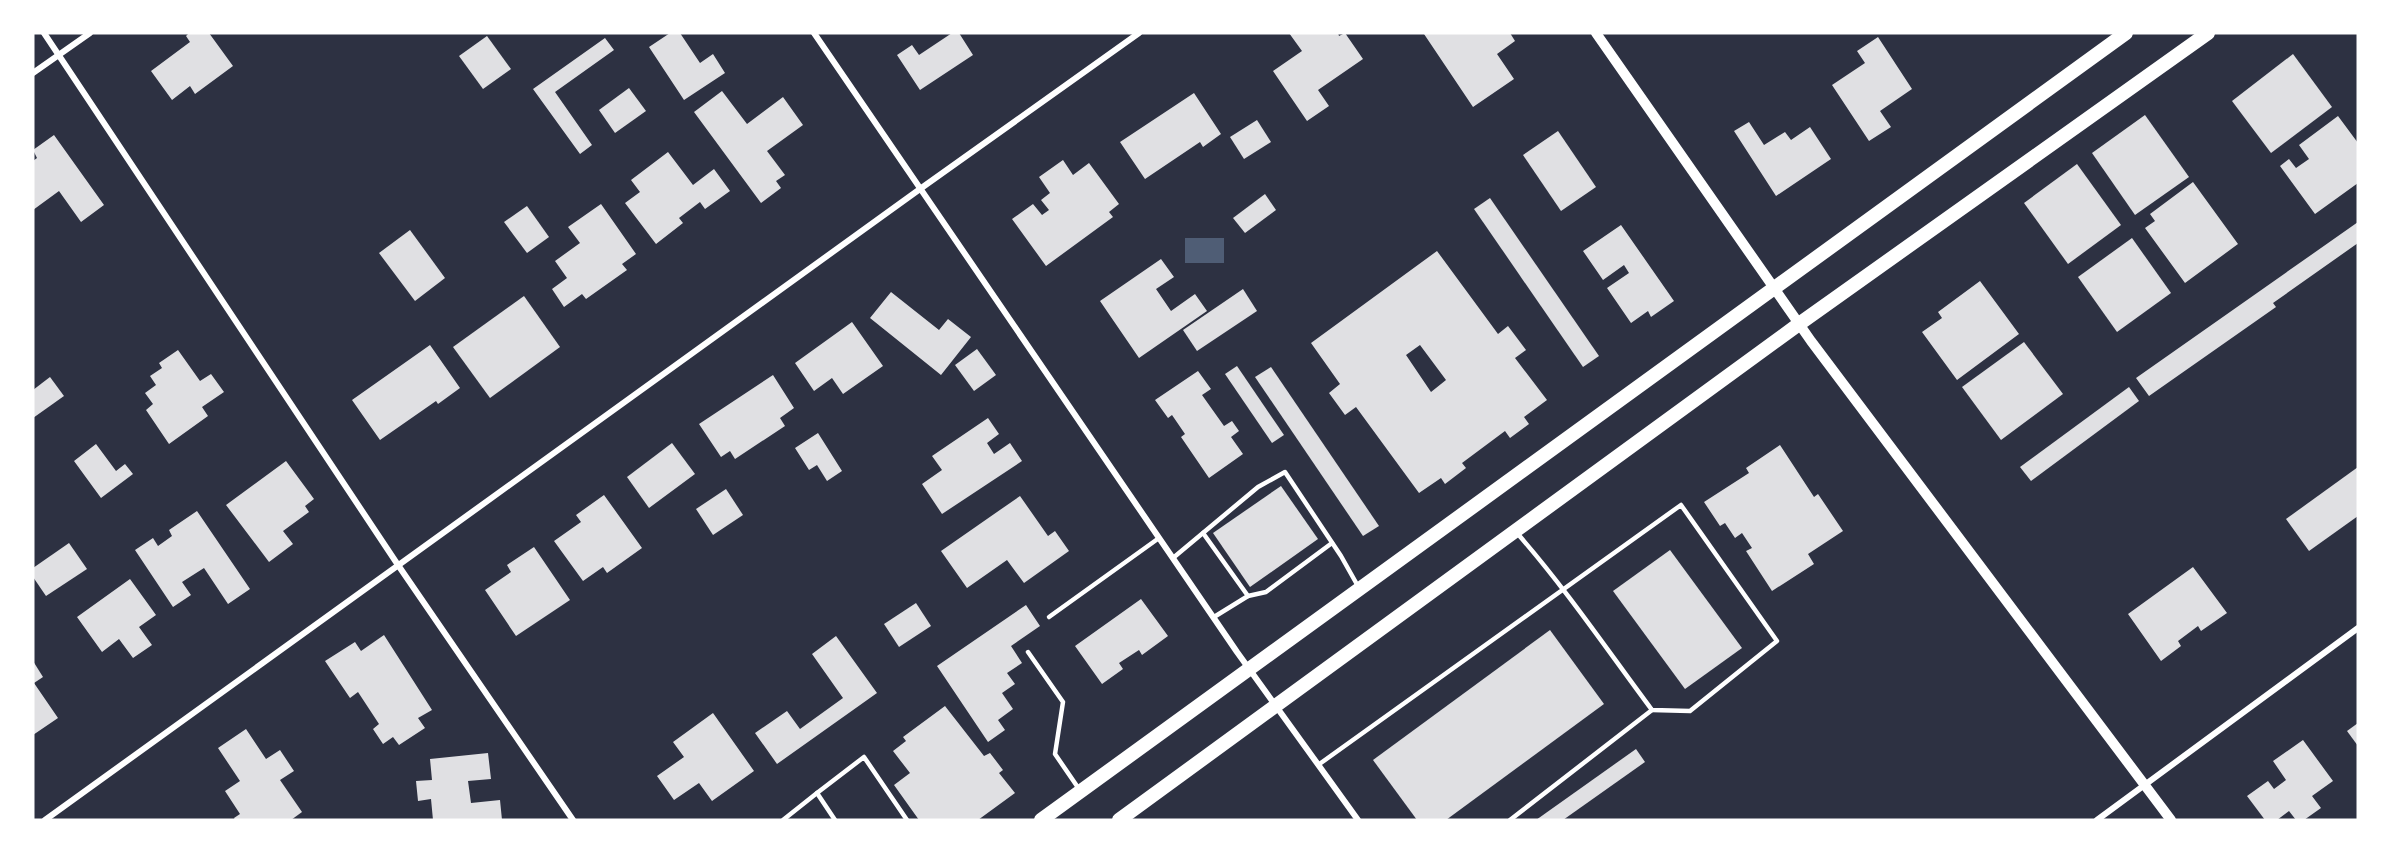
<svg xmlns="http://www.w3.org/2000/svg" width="2391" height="853" viewBox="0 0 2391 853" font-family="Raleway,sans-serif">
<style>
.water{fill:#4f5d75}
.building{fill:#e0e0e3;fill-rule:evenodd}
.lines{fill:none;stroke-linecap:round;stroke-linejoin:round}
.service{stroke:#fff;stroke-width:4.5}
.minor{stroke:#fff;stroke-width:6}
.tertiary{stroke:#fff;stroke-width:10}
.primary{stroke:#fff;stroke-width:14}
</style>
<rect width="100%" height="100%" fill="#2d3142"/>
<rect class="water" x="1185" y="238" width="39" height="25"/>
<g class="building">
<polygon points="189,33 209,33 233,66 195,94 190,86 172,100 151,71 190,42 186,36"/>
<polygon points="670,33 680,33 700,63 713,54 725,73 684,100 649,47"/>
<polygon points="952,33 959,33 973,55 920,90 897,55 912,45 919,55"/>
<polygon points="1289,33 1338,33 1339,36 1345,33 1363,59 1318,90 1329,106 1307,121 1273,71 1302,51"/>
<polygon points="1426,33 1510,33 1515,41 1497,54 1514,79 1473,107 1424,34"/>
<polygon points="487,36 511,69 483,89 459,56"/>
<polygon points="1878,37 1912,89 1880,111 1891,127 1869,141 1832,85 1865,63 1857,51"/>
<polygon points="605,38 614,50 555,92 592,145 580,154 533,89"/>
<polygon points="2293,54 2332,107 2271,153 2232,101"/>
<polygon points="629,88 646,111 615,133 599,110"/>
<polygon points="722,91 747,124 783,97 803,125 767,151 785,175 776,181 781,188 761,203 694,112"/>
<polygon points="1194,93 1221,134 1203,147 1200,142 1145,179 1120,142"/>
<polygon points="2145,115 2189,177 2135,215 2092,153"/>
<polygon points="2338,116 2358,143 2358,183 2315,214 2280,166 2289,159 2296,168 2309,159 2299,145"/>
<polygon points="1257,120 1271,142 1244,159 1230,137"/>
<polygon points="1749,122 1764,145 1785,132 1791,140 1810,127 1831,159 1776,196 1734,131"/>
<polygon points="1558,131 1596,187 1561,211 1523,155"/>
<polygon points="54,135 104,205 81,222 59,191 33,210 33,161 37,158 33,150"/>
<polygon points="668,152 693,185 714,169 730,191 705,209 700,202 679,218 683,223 656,244 625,203 640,192 631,180"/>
<polygon points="1063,160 1073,175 1089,163 1119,204 1109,212 1113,217 1046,266 1012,219 1033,204 1042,215 1049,210 1041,200 1050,193 1039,177"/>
<polygon points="2077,164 2121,225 2068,264 2024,203"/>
<polygon points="2193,182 2238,244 2185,283 2145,228 2155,221 2150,214"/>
<polygon points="1265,194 1276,210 1245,233 1233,218"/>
<polygon points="1490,198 1599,356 1583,367 1474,209"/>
<polygon points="601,204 636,254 622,264 627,270 586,299 582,294 564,307 552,289 567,278 555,261 580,243 568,227"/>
<polygon points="527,206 549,237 527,253 504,222"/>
<polygon points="2358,222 2358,243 2273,303 2276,307 2149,396 2136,378"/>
<polygon points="1621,225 1674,301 1651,317 1648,311 1631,323 1607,288 1629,273 1624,265 1603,280 1583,251"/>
<polygon points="410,230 445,278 415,301 379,253"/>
<polygon points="2132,238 2171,293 2117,332 2078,277"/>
<path d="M1437,251L1498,334L1508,326L1526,350L1515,358L1547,400L1524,417L1529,424L1510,438L1505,431L1462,463L1466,468L1445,484L1441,478L1419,493L1356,407L1345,415L1329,393L1340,384L1311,343ZM1420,345L1446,380L1431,392L1406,355Z"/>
<polygon points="1161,259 1174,277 1156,289 1171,311 1195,294 1207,311 1139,358 1100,301"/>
<polygon points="1980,281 2019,334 1957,380 1922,332 1942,318 1938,312"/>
<polygon points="1243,289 1257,311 1197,351 1183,330"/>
<polygon points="891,292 939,330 948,319 971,337 941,375 870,318"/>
<polygon points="524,296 560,347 490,398 453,347"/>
<polygon points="852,322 883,366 843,394 832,378 814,391 795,363"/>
<polygon points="2024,342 2063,394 2001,440 1962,387"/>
<polygon points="430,345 460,388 438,404 436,401 380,440 352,400"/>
<polygon points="977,349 996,375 974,391 955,365"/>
<polygon points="178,350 200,381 211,374 224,392 202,407 208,416 169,444 146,410 153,404 145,393 156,385 150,376 162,368 159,363"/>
<polygon points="1237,366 1284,435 1272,443 1225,374"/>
<polygon points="1271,367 1379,526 1363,536 1255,377"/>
<polygon points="1198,371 1211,389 1202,395 1224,426 1232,421 1239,431 1231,437 1243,454 1209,478 1181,437 1185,434 1172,415 1168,418 1155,400"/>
<polygon points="773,375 794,408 780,418 785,426 735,459 730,451 721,457 699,424"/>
<polygon points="50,377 64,396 33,418 33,390"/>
<polygon points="2129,387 2139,401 2031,481 2020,467"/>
<polygon points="988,418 999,434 987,443 994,454 1010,443 1022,461 942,514 922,484 942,470 932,456"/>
<polygon points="818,433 842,471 827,481 817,465 809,470 795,448"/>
<polygon points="672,443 695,474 649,508 627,477"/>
<polygon points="96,444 116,471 125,464 133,474 101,498 74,461"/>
<polygon points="1780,445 1814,497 1818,494 1843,531 1808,554 1814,564 1772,591 1746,551 1752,548 1742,533 1735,538 1725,523 1720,526 1704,502 1749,473 1746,468"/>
<polygon points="286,461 314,499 305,506 309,512 283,531 293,544 269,562 226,505"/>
<polygon points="2358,467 2358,516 2309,551 2286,519"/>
<polygon points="1281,486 1318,539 1250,587 1213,533"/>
<polygon points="726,489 743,515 713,535 696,509"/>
<polygon points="604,495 642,548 607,573 603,567 583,581 554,541 581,522 576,515"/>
<polygon points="1020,496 1048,536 1055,531 1069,551 1024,583 1007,560 967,588 941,551"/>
<polygon points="197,511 250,589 228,604 204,568 182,582 191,595 173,607 135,550 153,538 158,546 172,536 169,530"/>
<polygon points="69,543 87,569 46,596 33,577 33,568"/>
<polygon points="534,547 570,600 516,636 485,590 511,572 507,565"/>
<polygon points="1670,550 1742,648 1685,689 1613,591"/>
<polygon points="2193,567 2227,613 2201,631 2198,626 2178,641 2181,646 2161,661 2128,614"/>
<polygon points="130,579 156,615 139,627 152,645 133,658 119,639 102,652 77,617"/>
<polygon points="1141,599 1168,636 1142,655 1139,650 1119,663 1123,669 1102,684 1075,646"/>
<polygon points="916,603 931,626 899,647 884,624"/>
<polygon points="1026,605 1040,626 1011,646 1022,663 1007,673 1015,684 1002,693 1013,709 998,720 1005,730 988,742 937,666"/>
<polygon points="1550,630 1604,704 1446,820 1417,820 1373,760"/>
<polygon points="384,635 432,710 418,718 425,728 399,745 393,737 383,744 373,729 379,724 358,692 350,698 325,661 355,642 361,651"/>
<polygon points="836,636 877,693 777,764 755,733 787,711 800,729 843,698 812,654"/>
<polygon points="33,661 43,677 34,683 58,718 33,735"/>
<polygon points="945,706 984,756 990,753 1003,770 999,773 1015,793 978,820 919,820 894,785 910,773 893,751 906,741 903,737"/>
<polygon points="713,713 754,771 712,801 699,783 674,800 657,776 684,757 673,742"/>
<polygon points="2358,723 2358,746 2347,731"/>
<polygon points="246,729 266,759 280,750 294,771 280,780 302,812 291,820 235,820 234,818 240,814 225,791 240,781 218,748"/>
<polygon points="2303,740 2333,781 2312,796 2321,808 2304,820 2296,820 2289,811 2277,820 2265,820 2247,796 2268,781 2274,789 2286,780 2273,761"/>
<polygon points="1636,749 1645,762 1563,820 1536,820"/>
<polygon points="488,753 491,779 468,781 471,803 500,800 502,820 433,820 431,799 418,801 416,781 432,780 430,759"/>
</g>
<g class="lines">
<g class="service">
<polyline points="1203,533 1248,596"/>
<polyline points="1173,558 1258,487 1285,472 1341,556 1359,588"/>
<polyline points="1049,617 1159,538"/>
<polyline points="1214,617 1248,596 1266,592 1332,543"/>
<polyline points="1028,652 1063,702 1055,754 1079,789"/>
<path d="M1318,765L1681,505L1777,641L1690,711L1652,710C1608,651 1566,589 1517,533"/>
<polyline points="783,820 817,793"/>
<polyline points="835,820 817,793 864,757 907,820"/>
<polyline points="1510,820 1652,710"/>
</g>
<g class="minor">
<polyline points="44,33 398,565 573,820"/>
<polyline points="814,33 1237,652 1358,820"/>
<polyline points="33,73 90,33"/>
<polyline points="45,820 920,189 1139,33"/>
<polyline points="2097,820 2358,628"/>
</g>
<polyline class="tertiary" points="1596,33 1811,341 2171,820"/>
<g class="primary">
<polyline points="1041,820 2126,33"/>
<polyline points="1119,820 1799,324 2208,33"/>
</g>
</g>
<rect width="2391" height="853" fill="none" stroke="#ffffff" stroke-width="69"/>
</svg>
